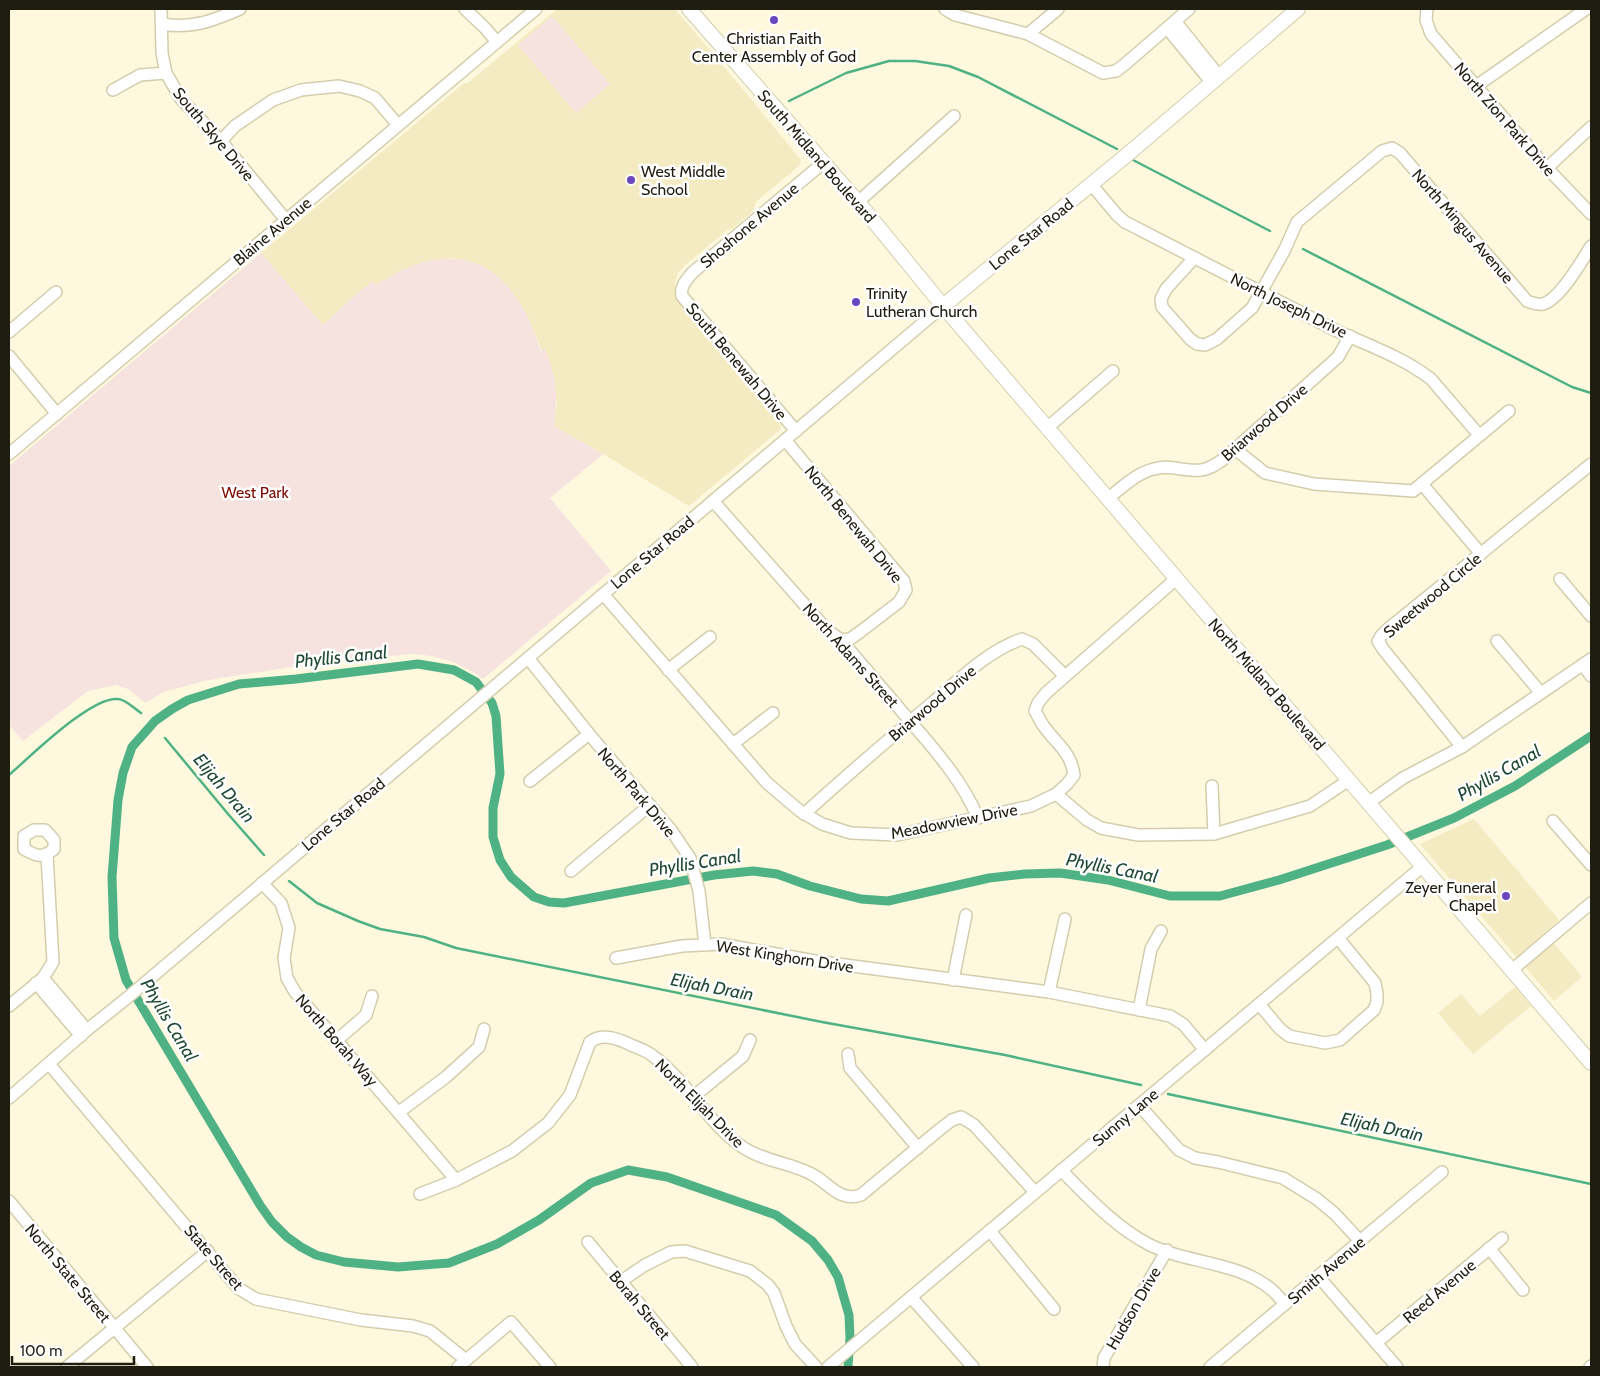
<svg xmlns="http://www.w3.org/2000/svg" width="1600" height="1376" viewBox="0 0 1600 1376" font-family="Cabin,sans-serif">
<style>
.built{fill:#f5ebc3}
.green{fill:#f6e3e0}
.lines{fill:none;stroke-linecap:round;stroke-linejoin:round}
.stream{stroke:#4fb285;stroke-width:2.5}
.canal{stroke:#4fb285;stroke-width:9}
.minor-casing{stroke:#d4cdad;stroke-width:14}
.major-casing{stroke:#d4cdad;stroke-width:16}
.minor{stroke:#fff;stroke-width:11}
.major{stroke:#fff;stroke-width:14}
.poi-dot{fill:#6a47bf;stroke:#fff;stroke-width:2}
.labels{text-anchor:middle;stroke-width:5;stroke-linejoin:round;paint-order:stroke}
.poi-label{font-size:16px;fill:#1f1c10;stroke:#fff;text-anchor:start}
.street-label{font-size:16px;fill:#1f1c10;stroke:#fff}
.park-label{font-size:16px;fill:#7b0a02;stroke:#fff}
.water-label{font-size:18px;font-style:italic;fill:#1f4835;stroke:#fff}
</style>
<rect width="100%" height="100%" fill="#fef8de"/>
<g class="built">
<polygon points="557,9 675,9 737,82 801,160 799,166 757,201 751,213 733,228 727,230 683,267 678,273 675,281 675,289 677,296 780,420 781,426 781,429 689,506 603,454 554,426 557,401 545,349 542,351 528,317 452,258 415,265 375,285 373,282 352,298 323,326 261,253 464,83 468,83"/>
<polygon points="1474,819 1559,920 1545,932 1582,977 1554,1001 1420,844"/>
<polygon points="1515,987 1531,1006 1473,1054 1438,1013 1461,994 1480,1016"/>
</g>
<g class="green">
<polygon points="552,16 610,84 576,113 518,45"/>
<path d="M261,253L323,325L352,298L373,281L375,285C389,278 402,269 417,264C462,250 497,264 521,305C530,319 535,335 541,351L545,349C557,381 558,393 554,426L603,454L550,498L611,571L483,679L473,672L453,662L432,656L411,654L318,663L208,680L163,692L145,703L128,689L116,685L88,691L23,741L9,725V466Z"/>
</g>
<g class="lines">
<g class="stream">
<polyline points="789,101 846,73 889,61 915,61 949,66 978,77 1117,149"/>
<polyline points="1133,160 1270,231"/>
<polyline points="1303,249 1572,387 1591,393"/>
<polyline points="165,738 228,814 264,855"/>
<path d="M9,775C30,757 91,696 118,699C125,699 135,709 141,713"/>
<polyline points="289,881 317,903 358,921 380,929 424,937 456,948 822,1022 1005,1055 1141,1085"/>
<polyline points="1168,1094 1591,1184"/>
</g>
<polyline class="canal" points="848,1367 850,1338 849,1315 838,1277 828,1260 812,1241 776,1215 667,1177 628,1170 591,1183 539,1220 497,1244 449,1263 398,1267 344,1262 316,1255 301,1247 287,1237 272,1222 260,1205 126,980 114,938 112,877 118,800 123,773 132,747 155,721 172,709 188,700 239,684 296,679 418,664 454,670 476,682 492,703 496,716 500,774 493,808 493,837 500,860 511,877 534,897 549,902 564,903 714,875 753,871 777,874 810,886 861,899 888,901 989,878 1025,874 1060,873 1108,880 1170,896 1220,896 1279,880 1387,845 1454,818 1515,786 1591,736"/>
<defs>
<g id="minor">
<polyline points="161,9 162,53 166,73 181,99 221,141 286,220"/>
<polyline points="465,9 485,28 497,42"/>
<polyline points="945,9 955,15 1028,34 1103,73 1116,71 1124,65 1189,9"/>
<polyline points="1427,9 1426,20 1431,34 1547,168 1591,214"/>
<polyline points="1175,21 1219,76"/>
<path d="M162,24C192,29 212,21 240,9"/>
<polyline points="1167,28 1212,83"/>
<polyline points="1028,34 1058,9"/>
<polyline points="1475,87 1586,9"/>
<polyline points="113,90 140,75 166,73"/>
<polyline points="221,141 235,126 273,100 301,90 339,86 360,91 375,98 398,125"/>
<polyline points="1547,168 1591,127"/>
<path d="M1091,184L1117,215L1125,222C1193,257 1261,292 1329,327C1363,344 1400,355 1431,379L1479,435"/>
<polyline points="858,202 954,116"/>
<path d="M1194,258L1166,289L1161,299L1162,307L1190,339L1197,344L1205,345L1217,339L1252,308L1284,251L1297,222L1382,151L1392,148L1400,153L1527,301C1532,303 1537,305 1543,304C1560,299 1582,261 1591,246"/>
<polyline points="9,332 56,292"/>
<polyline points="9,356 57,414"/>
<polyline points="1047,428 1113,371"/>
<path d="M796,431L682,296C680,286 686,281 692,273L823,163"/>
<polyline points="785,440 904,581 906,590 899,602 860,632 850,639 841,640"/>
<polyline points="1235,449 1265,473 1314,484 1413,491 1509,411"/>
<polyline points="9,454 536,9"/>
<polyline points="1422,484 1481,554"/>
<path d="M1108,498C1122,488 1136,473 1154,469C1170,464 1185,472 1201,470C1210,469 1218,463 1225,458L1338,357L1350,336"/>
<path d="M713,501L827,630L841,640C864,667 887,694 910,721C936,751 963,782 978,818"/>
<polyline points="1560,579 1591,616"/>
<path d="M603,594L767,783L800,811L822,824L851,833L897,835L1031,806L1056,794L1067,784L1074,775C1071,751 1055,743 1043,725C1040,721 1038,716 1035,711L1038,703L1046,693L1176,579"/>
<polyline points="1497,641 1541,693"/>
<polyline points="528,658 589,734 671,830 690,858 699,891 705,945"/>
<polyline points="1583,665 1591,676"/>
<polyline points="668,670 710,637"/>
<polyline points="733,744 773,713"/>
<polyline points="1462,747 1383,649 1378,641 1381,636 1388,629 1591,464"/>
<polyline points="530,781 589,734"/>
<polyline points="1212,786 1214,834"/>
<polyline points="1056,794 1087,820 1101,828 1138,835 1214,834 1310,806 1349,780"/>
<polyline points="1368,803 1403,778 1462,747 1591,659"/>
<path d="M804,814C846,776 889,739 932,703C959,680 987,651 1022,639L1033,644L1065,676"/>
<polyline points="1553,821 1591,865"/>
<path d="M34,830H45L54,840V849C42,859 36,856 24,849V836Z"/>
<polyline points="571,871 650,805"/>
<polyline points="262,883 281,903 289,928 284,958 287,978 295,992 456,1180"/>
<polyline points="616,958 682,946 721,944 815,961 1049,992 1170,1016 1183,1024 1205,1050"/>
<polyline points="1512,970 1591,903"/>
<polyline points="43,978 87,1030"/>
<polyline points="953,980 966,915"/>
<polyline points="36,983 81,1036"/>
<polyline points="1049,992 1065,919"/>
<polyline points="1259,1004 1280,1029 1289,1036 1325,1043 1340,1040 1374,1010 1377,1002 1377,994 1375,983 1338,938"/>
<polyline points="9,1006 43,978 53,962 47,855"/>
<polyline points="1139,1010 1151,949 1161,931"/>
<polyline points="337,1040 366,1015 372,996"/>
<polyline points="848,1054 850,1068 918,1148"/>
<polyline points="49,1064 238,1288 256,1299 361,1320 413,1326 430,1331 466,1360"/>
<polyline points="693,1097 743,1056 750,1040"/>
<polyline points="9,1098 87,1030 127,998 943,306"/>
<polyline points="1139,1105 1179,1150 1195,1158 1218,1162 1283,1178 1317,1199 1335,1214 1360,1241"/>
<polyline points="399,1112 446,1077 479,1047 484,1029"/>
<path d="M1061,1170C1088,1197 1114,1226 1148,1244C1187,1264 1238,1261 1272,1290C1277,1294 1281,1300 1285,1304"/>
<path d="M420,1194L456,1180L512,1151L548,1123L570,1095L590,1042C602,1033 616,1038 629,1044C637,1048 646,1050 653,1056C687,1081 709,1125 744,1148C765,1162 794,1163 815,1176C831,1186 841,1202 861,1195L939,1130L952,1120L961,1117L974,1125L1035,1192"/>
<polyline points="9,1201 147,1367"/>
<polyline points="990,1231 1054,1309"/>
<polyline points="588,1242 692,1367"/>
<polyline points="1489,1248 1523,1290"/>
<polyline points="1318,1276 1397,1367"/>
<polyline points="620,1282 645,1265 671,1252 685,1251 750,1271 768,1285 774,1293 786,1326 795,1344 816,1367"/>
<polyline points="911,1297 973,1367"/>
<polyline points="1376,1343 1502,1238"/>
<polyline points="67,1367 208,1251"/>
<polyline points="458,1367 511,1322 550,1367"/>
<polyline points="828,1367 1423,866"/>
<polyline points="1103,1367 1104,1358 1167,1250"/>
<polyline points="1210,1367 1442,1172"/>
<polyline points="1590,1367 1591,1366"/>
</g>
<g id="major">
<polyline points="689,9 858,202 943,306 1591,1063"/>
<polyline points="943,306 1128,154 1298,9"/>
</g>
</defs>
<use href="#minor" class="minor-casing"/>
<use href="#major" class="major-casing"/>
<use href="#minor" class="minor"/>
<use href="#major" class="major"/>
</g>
<g class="poi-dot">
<circle cx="774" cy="20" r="5"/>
<circle cx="631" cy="180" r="5"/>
<circle cx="856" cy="302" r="5"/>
<circle cx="1506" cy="896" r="5"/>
</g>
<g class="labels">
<g class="poi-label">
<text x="774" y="44" text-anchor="middle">Christian Faith<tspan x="774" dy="18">Center Assembly of God</tspan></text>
<text x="641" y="177">West Middle<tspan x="641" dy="18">School</tspan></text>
<text x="866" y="299">Trinity<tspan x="866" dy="18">Lutheran Church</tspan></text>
<text x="1496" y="893" text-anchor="end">Zeyer Funeral<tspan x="1496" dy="18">Chapel</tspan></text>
</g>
<g class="street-label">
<text transform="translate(1505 119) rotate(49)" y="6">North Zion Park Drive</text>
<text transform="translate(214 134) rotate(50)" y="6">South Skye Drive</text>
<text transform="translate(817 156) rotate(49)" y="6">South Midland Boulevard</text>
<text transform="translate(749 225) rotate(-40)" y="6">Shoshone Avenue</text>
<text transform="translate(1463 226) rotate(49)" y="6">North Mingus Avenue</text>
<text transform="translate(272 231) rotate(-40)" y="6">Blaine Avenue</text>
<text transform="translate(1031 234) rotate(-39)" y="6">Lone Star Road</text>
<text transform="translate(1289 305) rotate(26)" y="6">North Joseph Drive</text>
<text transform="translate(737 361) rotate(50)" y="6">South Benewah Drive</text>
<text transform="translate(1264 422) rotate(-41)" y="6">Briarwood Drive</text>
<text transform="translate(854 524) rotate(51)" y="6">North Benewah Drive</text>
<text transform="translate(652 552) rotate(-40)" y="6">Lone Star Road</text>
<text transform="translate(1432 595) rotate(-40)" y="6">Sweetwood Circle</text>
<text transform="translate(851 655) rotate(48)" y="6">North Adams Street</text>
<text transform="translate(1267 684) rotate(49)" y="6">North Midland Boulevard</text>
<text transform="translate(932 703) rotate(-40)" y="6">Briarwood Drive</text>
<text transform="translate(637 792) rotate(50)" y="6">North Park Drive</text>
<text transform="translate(343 814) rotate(-40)" y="6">Lone Star Road</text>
<text transform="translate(954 821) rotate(-11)" y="6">Meadowview Drive</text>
<text transform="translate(785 956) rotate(9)" y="6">West Kinghorn Drive</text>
<text transform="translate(337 1040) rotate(49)" y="6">North Borah Way</text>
<text transform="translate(700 1103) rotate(45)" y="6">North Elijah Drive</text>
<text transform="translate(1125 1117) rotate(-40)" y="6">Sunny Lane</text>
<text transform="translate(214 1257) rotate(49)" y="6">State Street</text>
<text transform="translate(1326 1270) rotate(-40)" y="6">Smith Avenue</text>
<text transform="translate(68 1273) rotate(50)" y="6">North State Street</text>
<text transform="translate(1439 1291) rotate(-40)" y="6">Reed Avenue</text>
<text transform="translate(640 1305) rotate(50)" y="6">Borah Street</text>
<text transform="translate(1133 1308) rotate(-60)" y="6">Hudson Drive</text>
</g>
<g class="park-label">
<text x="255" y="498">West Park</text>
</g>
<g class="water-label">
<text transform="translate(341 657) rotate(-6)" y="6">Phyllis Canal</text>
<text transform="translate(1499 773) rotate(-30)" y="6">Phyllis Canal</text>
<text transform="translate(224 788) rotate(50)" y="6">Elijah Drain</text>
<text transform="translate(695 863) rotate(-9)" y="6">Phyllis Canal</text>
<text transform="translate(1112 868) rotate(11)" y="6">Phyllis Canal</text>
<text transform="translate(712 987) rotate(11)" y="6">Elijah Drain</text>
<text transform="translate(169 1020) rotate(59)" y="6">Phyllis Canal</text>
<text transform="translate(1382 1127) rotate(12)" y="6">Elijah Drain</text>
</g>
</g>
<rect width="1600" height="1376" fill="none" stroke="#1f1c10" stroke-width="20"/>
<path d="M12 1356v8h122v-8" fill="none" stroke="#1f1c10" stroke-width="2.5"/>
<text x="20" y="1356" font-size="15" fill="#1f1c10" stroke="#ffffff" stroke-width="4" paint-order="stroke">100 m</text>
</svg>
